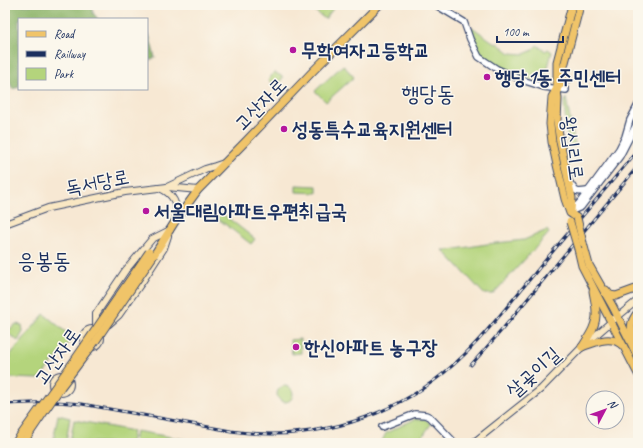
<svg xmlns="http://www.w3.org/2000/svg" width="643" height="448" viewBox="0 0 643 448" font-family="Caveat,'Poor Story',sans-serif">
<style>
.green{fill:#b4d47c;stroke:#68826d}
.forest{fill:#8fb66c;stroke:#557265}
.lines{fill:none;stroke-linecap:round;stroke-linejoin:round}
.tertiary-casing{stroke:#3c4b70;stroke-width:8}
.secondary-casing{stroke:#3c4b70;stroke-width:8}
.primary-casing{stroke:#3c4b70;stroke-width:9}
.tertiary{stroke:#fff;stroke-width:5.5}
.secondary{stroke:#f9e7c3;stroke-width:6}
.primary{stroke:#f0c469;stroke-width:7}
.rail-casing{stroke:#1b2f5e;stroke-width:3}
.rail{stroke:#fbf7ec;stroke-width:1.5;stroke-dasharray:4.5;stroke-linecap:butt}
.primary-bridge-casing{stroke:#3c4b70;stroke-width:9;stroke-linecap:butt}
.primary-bridge{stroke:#f0c469;stroke-width:7}
.poi-dot{fill:#b5179e;stroke:#fbf7ec;stroke-width:1.5}
.labels{text-anchor:middle;stroke-width:3;stroke-linejoin:round;paint-order:stroke}
.poi-label{font-size:20px;font-weight:bold;fill:#1b2f5e;stroke:#fbf7ec;text-anchor:start}
.street-label{font-size:20px;fill:#1b2f5e;stroke:#fbf7ec}
.quarter-label{font-size:22px;fill:#1b2f5e;stroke:#fbf7ec}
</style>
<rect width="100%" height="100%" fill="#fbf7ec"/>
<filter id="ink" filterUnits="userSpaceOnUse"><feTurbulence type="fractalNoise" baseFrequency=".025" numOctaves="2"/><feDisplacementMap in="SourceGraphic" scale="8" xChannelSelector="R" yChannelSelector="G"/><feConvolveMatrix kernelMatrix="1 2 1 2 8 2 1 2 1" color-interpolation-filters="sRGB"/></filter>
<filter id="wash" filterUnits="userSpaceOnUse"><feTurbulence type="fractalNoise" baseFrequency=".012" numOctaves="4" result="noise"/><feDisplacementMap in="SourceGraphic" scale="16" xChannelSelector="R" yChannelSelector="G"/><feGaussianBlur stdDeviation="0.9" result="paint"/><feColorMatrix in="noise" values="0 0 0 0 0 0 0 0 0 0 0 0 0 0 0 0 0 1.4 0 .05"/><feComposite in="paint" operator="in"/></filter>
<g filter="url(#wash)">
<rect width="100%" height="100%" fill="#f7e8d3"/>
<g class="green">
<polygon points="307,5 336,5 325,19"/>
<polygon points="472,27 496,44 497,43 510,53 524,54 531,51 537,45 545,51 548,49 552,52 544,82 523,78 499,67 481,56 470,31"/>
<polygon points="343,65 354,77 326,102 315,91"/>
<polygon points="274,72 283,77 277,87 268,81"/>
<polygon points="566,98 575,145 568,146 564,104"/>
<polygon points="296,185 317,186 317,193 296,192"/>
<polygon points="209,212 223,214 255,239 251,244"/>
<polygon points="547,230 549,233 493,294 484,294 443,250 450,250 487,244 524,240"/>
<polygon points="44,314 73,338 39,379 8,378 5,360 11,357 10,355"/>
<polygon points="16,324 22,325 23,332 18,341 6,332"/>
<polygon points="300,339 301,353 292,354 290,340"/>
<circle cx="285" cy="394" r="8"/>
<polygon points="58,415 70,418 66,443 53,442"/>
<polygon points="415,419 425,419 431,424 418,443 381,443 386,433"/>
<polygon points="74,420 133,431 131,443 70,442"/>
<polygon points="136,431 195,441 194,443 134,443"/>
</g>
<g class="forest">
<polygon points="5,5 93,5 93,13 98,19 19,19 19,87 12,89 6,67 5,67"/>
<polygon points="147,33 149,34 155,58 151,60 147,59"/>
</g>
</g>
<g filter="url(#ink)">
<g class="lines">
<defs>
<g id="tertiary">
<polyline points="436,5 464,22 470,39 479,57 497,69 522,80 544,87 566,90"/>
<path d="M570,183C576,192 576,193 587,191"/>
<polyline points="574,210 581,207 620,156 638,121"/>
<polyline points="571,212 580,202 619,149 625,137 630,120 638,105"/>
<polyline points="382,427 415,414 426,415 430,417 455,443"/>
</g>
<g id="secondary">
<polyline points="167,187 205,169 215,166 224,163"/>
<path d="M159,188C173,193 179,205 176,220"/>
<polyline points="5,224 48,208 125,192 167,187 198,190"/>
<polyline points="109,324 119,315 142,282 164,248 168,236"/>
<polyline points="96,329 96,314 125,271 152,239 170,230"/>
<circle cx="92" cy="338" r="9"/>
<circle cx="61" cy="384" r="9"/>
<polyline points="473,443 541,389 582,347 611,322 638,300"/>
</g>
<g id="primary">
<polyline points="557,88 567,79"/>
<polyline points="571,211 572,198 560,142 557,121 558,99 557,88 557,62 572,5"/>
<polyline points="577,218 570,213 565,199 557,165 552,142 550,124 552,97 557,88 563,70 580,5"/>
<polyline points="583,243 589,265 613,307 638,357"/>
<polyline points="578,249 582,266 638,374"/>
<polyline points="154,255 176,220 198,190 247,140 314,70 379,5"/>
<polyline points="606,290 610,295 616,296 638,288"/>
<path d="M635,344C631,330 628,324 638,312"/>
<path d="M582,347C589,336 597,325 596,312C596,305 594,298 593,291"/>
<path d="M582,347C595,342 612,334 623,346"/>
</g>
</defs>
<use href="#tertiary" class="tertiary-casing"/>
<use href="#secondary" class="secondary-casing"/>
<use href="#primary" class="primary-casing"/>
<use href="#tertiary" class="tertiary"/>
<use href="#secondary" class="secondary"/>
<use href="#primary" class="primary"/>
<defs>
<g id="rail">
<polyline points="471,365 501,331 638,166"/>
<path d="M5,404L57,402L82,404L231,431C245,433 259,434 273,434C346,433 412,406 464,355C490,330 512,300 535,273C569,231 604,191 638,150"/>
</g>
</defs>
<use href="#rail" class="rail-casing"/>
<use href="#rail" class="rail"/>
<defs>
<g id="primary-bridge">
<polyline points="577,218 583,243"/>
<polyline points="570,222 578,249"/>
<polyline points="15,443 76,358 149,252"/>
<polyline points="23,443 61,387 95,342 154,255"/>
</g>
</defs>
<use href="#primary-bridge" class="primary-bridge-casing"/>
<use href="#primary-bridge" class="primary-bridge"/>
</g>
</g>
<g class="poi-dot">
<circle cx="293" cy="50" r="4"/>
<circle cx="487" cy="77" r="4"/>
<circle cx="284" cy="129" r="4"/>
<circle cx="146" cy="211" r="4"/>
<circle cx="296" cy="347" r="4"/>
</g>
<g class="labels">
<g class="poi-label">
<text x="301" y="57">무학여자고등학교</text>
<text x="495" y="84">행당1동 주민센터</text>
<text x="292" y="136">성동특수교육지원센터</text>
<text x="154" y="218">서울대림아파트우편취급국</text>
<text x="304" y="354">한신아파트 농구장</text>
</g>
<g class="street-label">
<text transform="translate(260 104) rotate(-46)" y="7">고산자로</text>
<text transform="translate(573 148) rotate(82)" y="7">왕십리로</text>
<text transform="translate(97 182) rotate(-11)" y="7">독서당로</text>
<text transform="translate(57 356) rotate(-55)" y="7">고산자로</text>
<text transform="translate(533 372) rotate(-42)" y="7">살곶이길</text>
</g>
<g class="quarter-label">
<text x="428" y="101">행당동</text>
<text x="44" y="268">응봉동</text>
</g>
</g>
<rect width="643" height="448" fill="none" stroke="#fbf7ec" stroke-width="20"/>
<rect x="18" y="18" width="130" height="72" fill="#fbf7ec" stroke="#a1a7b3"/>
<rect x="26" y="31" width="20" height="6" fill="#f0c469" stroke="#a1a7b3"/>
<text x="54" y="38" font-size="12" fill="#1b2f5e">Road</text>
<rect x="26" y="51" width="20" height="6" fill="#1b2f5e" stroke="#a1a7b3"/>
<text x="54" y="58" font-size="12" fill="#1b2f5e">Railway</text>
<rect x="26" y="68" width="20" height="12" fill="#b4d47c" stroke="#a1a7b3"/>
<text x="54" y="78" font-size="12" fill="#1b2f5e">Park</text>
<g transform="translate(605 410) rotate(49)"><circle r="19" fill="#fbf7ec" stroke="#a1a7b3"/>
<path d="M0-3L7 15L0 10L-7 15Z" fill="#b5179e"/>
<text y="-6" font-size="11" font-weight="bold" text-anchor="middle" fill="#1b2f5e">N</text>
</g>
<path d="M497 36v6h66v-6" fill="none" stroke="#1b2f5e" stroke-width="2"/>
<text x="503" y="36" font-size="12" fill="#1b2f5e" stroke="#fbf7ec" stroke-width="3" paint-order="stroke">100 m</text>
</svg>
